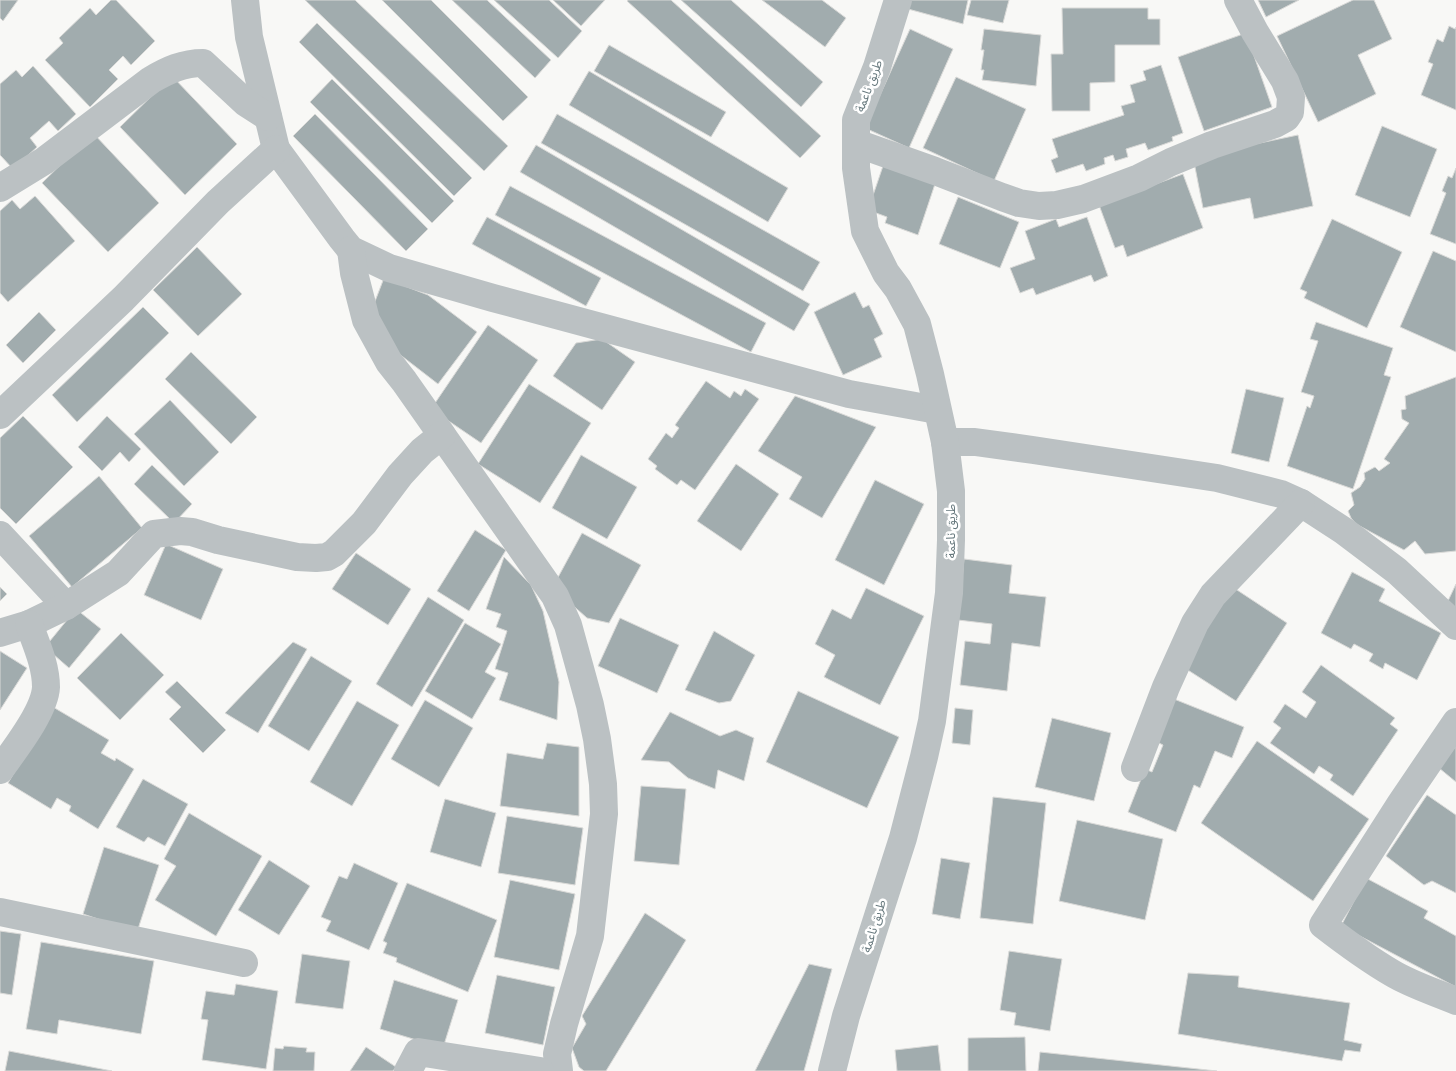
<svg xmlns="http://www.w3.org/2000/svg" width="1456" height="1071" viewBox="0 0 1456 1071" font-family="Montserrat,'Noto Sans Arabic',sans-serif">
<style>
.building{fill:#a1acae;stroke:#dadad8}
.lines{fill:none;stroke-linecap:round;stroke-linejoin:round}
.street{stroke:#bbc1c3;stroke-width:28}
.labels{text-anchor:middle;stroke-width:5;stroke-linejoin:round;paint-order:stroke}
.street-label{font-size:12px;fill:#66787d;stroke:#fff}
</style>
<rect width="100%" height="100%" fill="#f8f8f6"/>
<g class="building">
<polygon points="0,0 18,0 3,21 0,18"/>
<polygon points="111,0 116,0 155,41 131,65 123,56 109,70 118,79 90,107 45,60 63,43 59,38 90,8 96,15"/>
<polygon points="305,0 355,0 508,146 484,171"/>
<polygon points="382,0 431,0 528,97 503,121"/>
<polygon points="452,0 487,0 551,60 535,78"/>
<polygon points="494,0 549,0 582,31 558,58"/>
<polygon points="553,0 605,0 581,26"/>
<polygon points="628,0 671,0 821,136 800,158 627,1"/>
<polygon points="681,0 731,0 823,82 801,107"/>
<polygon points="762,0 822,0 846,18 825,47"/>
<polygon points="910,0 968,0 963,24 908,9"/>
<polygon points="971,0 1009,0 1003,23 967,15"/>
<polygon points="1258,0 1299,0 1266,17"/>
<polygon points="1353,0 1374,0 1392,39 1358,55 1376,94 1318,122 1277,36"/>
<polygon points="1062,8 1148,8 1148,19 1160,19 1160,45 1115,45 1115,82 1090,83 1090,111 1052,111 1051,54 1063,54"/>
<polygon points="317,23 472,178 454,196 299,42"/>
<polygon points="1449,26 1455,29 1456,27 1456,110 1421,95 1433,64 1428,62 1437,39 1443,42"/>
<polygon points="910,29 953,49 909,148 865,128"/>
<polygon points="984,29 1041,35 1036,86 982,80 984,70 981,70 984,50 981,50"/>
<polygon points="1246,33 1272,107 1204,131 1178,57"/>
<polygon points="609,45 726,112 711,137 594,71"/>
<polygon points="1161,65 1183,133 1172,137 1173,141 1148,150 1145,143 1126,149 1128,157 1115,161 1113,155 1104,158 1105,164 1086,171 1083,164 1056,173 1051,160 1058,157 1052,139 1124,115 1121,106 1135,102 1130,85 1146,80 1143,71"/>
<polygon points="33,66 76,114 58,131 49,121 30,138 37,147 13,169 0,155 0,84 16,70 22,77"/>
<polygon points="589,71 788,188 768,222 569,105"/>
<polygon points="172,76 237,144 185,195 120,127"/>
<polygon points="956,77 1026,109 994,181 923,148"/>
<polygon points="332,79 454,201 432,223 310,102"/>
<polygon points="315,114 428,229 406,251 293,136"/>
<polygon points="557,114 820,262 803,291 541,143"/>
<polygon points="1382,126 1437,149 1410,217 1355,195"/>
<polygon points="93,133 159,203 108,252 42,183"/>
<polygon points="1298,135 1313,206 1254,219 1250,198 1203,208 1193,157"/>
<polygon points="536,145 810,304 794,331 520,172"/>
<polygon points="884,163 936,181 918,235 885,223 887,217 868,210"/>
<polygon points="1456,168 1456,244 1430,234 1446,193 1442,191 1448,176 1452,178"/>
<polygon points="1183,174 1203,228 1127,257 1123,245 1115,248 1099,205"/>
<polygon points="510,186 766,323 751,352 495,215"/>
<polygon points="35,196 75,241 8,302 0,293 0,211 12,200 20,209"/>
<polygon points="958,197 1019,222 1000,268 939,244"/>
<polygon points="487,217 601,278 586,306 472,244"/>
<polygon points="1087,217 1108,276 1094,282 1091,275 1036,295 1033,288 1020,293 1010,268 1035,259 1025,231 1056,219 1059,227"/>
<polygon points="1332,219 1402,252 1367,328 1304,298 1307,292 1300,289"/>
<polygon points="197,247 242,294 198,336 153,290"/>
<polygon points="1433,251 1456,261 1456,352 1400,327"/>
<polygon points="384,278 428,295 477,332 438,384 394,350 372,309"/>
<polygon points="855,292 863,308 869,305 883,334 874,339 882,357 843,375 814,312"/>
<polygon points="143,307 169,333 77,422 52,395"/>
<polygon points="39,312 56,330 23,363 6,345"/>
<polygon points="1316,322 1393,348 1384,375 1391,377 1353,489 1287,466 1307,406 1310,408 1314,396 1301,392 1318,341 1310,339"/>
<polygon points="488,325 538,360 481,443 431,409"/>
<polygon points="602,339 635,362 602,410 553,376 576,343"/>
<polygon points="191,352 257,417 231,444 165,379"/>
<polygon points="1456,377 1456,551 1425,554 1415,541 1404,550 1356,524 1351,518 1348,511 1354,505 1351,493 1360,487 1365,479 1364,473 1375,467 1379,471 1390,463 1384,459 1409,423 1402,419 1401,410 1406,409 1405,396"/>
<polygon points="706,381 730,398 734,391 741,396 745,389 759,399 695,490 681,480 677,485 655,469 657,466 648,459 666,433 672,438 679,428 675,425"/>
<polygon points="529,384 591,423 540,503 478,464"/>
<polygon points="1246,389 1284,398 1269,462 1231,453"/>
<polygon points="795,396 876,427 822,518 789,499 802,477 758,451"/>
<polygon points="170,400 219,452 184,486 134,434"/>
<polygon points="23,416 73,467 16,524 0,508 0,438"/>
<polygon points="107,416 141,449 129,462 120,452 102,471 78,447"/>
<polygon points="581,455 637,487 607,539 552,508"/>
<polygon points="736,464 779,494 741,551 697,521"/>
<polygon points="152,465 192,504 174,523 134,484"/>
<polygon points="99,476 142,528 72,587 29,536"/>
<polygon points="875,480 924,504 884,585 835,560"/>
<polygon points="475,530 506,550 469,611 437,591"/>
<polygon points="582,533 641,565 609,623 587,618 558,592 556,581"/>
<polygon points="166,544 223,569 201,620 144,595"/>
<polygon points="356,553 411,589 388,625 332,589"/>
<polygon points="504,557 531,585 543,611 559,682 557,720 499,700 508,673 495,669 507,631 496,627 501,614 486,609"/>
<polygon points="964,559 1012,565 1009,593 1046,597 1040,647 1012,643 1007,691 960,685 965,641 990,644 992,624 958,620"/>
<polygon points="1352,572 1385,589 1379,601 1441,633 1417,680 1385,663 1383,669 1369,661 1373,654 1354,644 1351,649 1321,633"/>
<polygon points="1456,584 1456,609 1447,603"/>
<polygon points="1231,586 1287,623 1236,701 1180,665"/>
<polygon points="0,587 7,594 0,601"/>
<polygon points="866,588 924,616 880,705 824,677 835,655 815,644 832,609 851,619"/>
<polygon points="428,597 464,620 412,707 376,684"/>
<polygon points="76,609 101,629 69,668 45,647"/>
<polygon points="620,618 679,645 657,693 598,666"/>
<polygon points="465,623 501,644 485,672 496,678 472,719 425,691"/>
<polygon points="714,631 755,655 731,701 719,703 685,690"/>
<polygon points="121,633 164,675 120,720 77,678"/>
<polygon points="293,642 307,649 258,733 225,713"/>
<polygon points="0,651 27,668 0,710"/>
<polygon points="311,656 352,681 309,751 268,726"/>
<polygon points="1321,665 1395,718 1390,724 1398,730 1353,796 1330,780 1333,775 1319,766 1314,774 1270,743 1281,728 1273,722 1285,704 1306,718 1316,702 1302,692"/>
<polygon points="177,681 226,730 203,753 169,719 181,707 165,692"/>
<polygon points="798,691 899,737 867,808 766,762"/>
<polygon points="1174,699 1244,727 1232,758 1215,751 1200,788 1194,785 1176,832 1128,812 1145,769 1152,772 1163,745 1157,742"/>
<polygon points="425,700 473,728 439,787 391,759"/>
<polygon points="357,701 399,725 352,806 310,782"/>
<polygon points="53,707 109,740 101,753 115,761 116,758 134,769 98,829 69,811 71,806 57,798 51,809 8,783"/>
<polygon points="955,708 973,710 970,745 952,743"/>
<polygon points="670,712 720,736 736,730 754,738 744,781 718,770 715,789 688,778 669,762 641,760"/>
<polygon points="1052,718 1111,733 1094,801 1035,787"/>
<polygon points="1257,741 1369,819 1313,901 1201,823"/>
<polygon points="547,743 579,747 579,816 500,806 507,753 543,759"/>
<polygon points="1456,746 1456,782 1439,768"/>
<polygon points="143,779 188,804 165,846 148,837 144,842 116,827"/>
<polygon points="641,786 686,789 679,865 634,861"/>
<polygon points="1427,795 1456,815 1456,893 1432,881 1424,885 1386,856"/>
<polygon points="993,797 1046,803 1033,924 980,918"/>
<polygon points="445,799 496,813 481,867 430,852"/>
<polygon points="189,813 262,856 216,936 155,900 176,866 164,859"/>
<polygon points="507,816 583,828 575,885 498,873"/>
<polygon points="1077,820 1163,839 1145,920 1059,901"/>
<polygon points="104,847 159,865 137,932 83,914"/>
<polygon points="941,858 970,863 960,919 932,914"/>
<polygon points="269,860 310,886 279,935 238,910"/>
<polygon points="354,863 398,883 369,950 326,931 331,921 321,917 339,876 347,879"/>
<polygon points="1366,878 1428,911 1424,918 1456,936 1456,987 1341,926"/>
<polygon points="510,880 575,894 559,970 494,957"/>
<polygon points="407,883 497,920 468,992 396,962 397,958 383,953 387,943 383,941"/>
<polygon points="645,913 686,940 606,1071 584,1071 579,1067 572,1048 586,1024 582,1016"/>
<polygon points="0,931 21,934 12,995 0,993"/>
<polygon points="41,942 154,961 141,1034 59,1020 57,1034 26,1029"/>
<polygon points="1009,951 1062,959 1050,1031 1014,1025 1016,1013 1000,1010"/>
<polygon points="302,954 350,961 343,1009 295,1003"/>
<polygon points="809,964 832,969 804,1071 755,1071"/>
<polygon points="1188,973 1239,976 1238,987 1350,1003 1344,1040 1362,1044 1360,1052 1345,1050 1342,1061 1178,1034"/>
<polygon points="497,975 555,987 543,1045 485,1033"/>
<polygon points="394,980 458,1000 443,1048 380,1029"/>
<polygon points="236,984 278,991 266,1069 202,1060 208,1020 201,1019 206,991 234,995"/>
<polygon points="1025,1037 1026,1071 968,1071 968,1038"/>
<polygon points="938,1045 941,1071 897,1071 895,1050"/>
<polygon points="284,1046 307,1048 306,1052 315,1052 314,1071 273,1071 275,1048 283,1049"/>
<polygon points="366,1047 396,1067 393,1071 350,1071"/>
<polygon points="9,1051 112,1071 5,1071"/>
<polygon points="1040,1052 1217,1071 1038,1071"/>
</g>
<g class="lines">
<g class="street">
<polyline points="245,0 249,37 276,149 342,239 351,250 389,268 493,298 849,394 937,410"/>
<polyline points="856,143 935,171 1002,197 1019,203 1039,206 1057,205 1083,199 1139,178 1171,162 1212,145 1275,124 1286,118 1290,112 1291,97 1285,81 1255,32 1238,0"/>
<path d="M0,188L44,161L151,80C168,70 183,63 203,63L246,103L268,117"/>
<polyline points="351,250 354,273 366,320 389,362 404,381 555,596 568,625 590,705 597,739 603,784 604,814 590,936 564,1024 557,1054 559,1071"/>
<polyline points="0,415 123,299 218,202 276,149"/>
<polyline points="945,442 975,442 1033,450 1217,478 1281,494 1301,503 1344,531 1397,571 1456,626"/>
<polyline points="0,535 66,606"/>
<polyline points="0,633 29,624 66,606 118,573 154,534 180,531 192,532 218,540 297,557 316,558 327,557 334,553 364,523 400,475 422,451 442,435"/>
<path d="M1456,722L1401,803L1323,925C1345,942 1368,959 1392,973C1412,985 1435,992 1456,1001"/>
<polyline points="1135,768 1166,687 1195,623 1213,595 1301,503"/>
<path d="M0,770C14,750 45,711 46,687C46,665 36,644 29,624"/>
<polyline points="0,912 244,963"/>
<polyline points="408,1071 418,1052 540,1071"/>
<polyline points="832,1071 846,1016 903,838 924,757 932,721 949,593 951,540 951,491 945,442 930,374 917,324 898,289 886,273 865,231 856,168 856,120 877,67 898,0"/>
</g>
</g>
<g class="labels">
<g class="street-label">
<text transform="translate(869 86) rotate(-69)" y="4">طريق ناعمة</text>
<text transform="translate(951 531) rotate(-90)" y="4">طريق ناعمة</text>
<text transform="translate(874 926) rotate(-73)" y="4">طريق ناعمة</text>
</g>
</g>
</svg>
